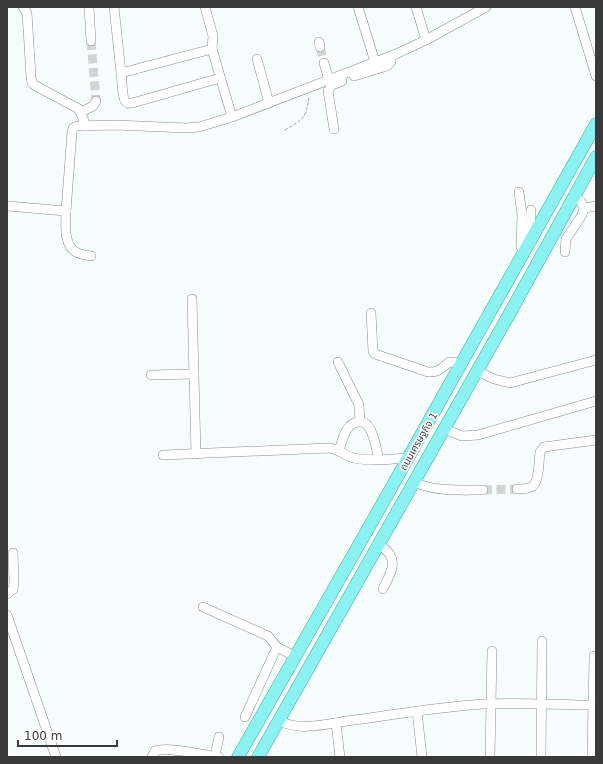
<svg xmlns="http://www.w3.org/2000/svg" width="603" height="764" viewBox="0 0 603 764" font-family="'DejaVu Sans','Noto Sans Thai',sans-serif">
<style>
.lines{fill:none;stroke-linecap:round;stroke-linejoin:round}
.minor-tunnel{stroke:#d1d6d5;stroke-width:9;stroke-dasharray:9 4.5;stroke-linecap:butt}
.minor-casing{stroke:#888d8d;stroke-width:10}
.major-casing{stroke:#3badab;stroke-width:13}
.path{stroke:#9da1a0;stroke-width:1;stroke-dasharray:3 2;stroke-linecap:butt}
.minor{stroke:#fff;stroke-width:9}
.major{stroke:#8af3f1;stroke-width:12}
.labels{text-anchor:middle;stroke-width:3.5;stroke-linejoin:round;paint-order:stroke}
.street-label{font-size:10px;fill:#393b3b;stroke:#fff}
</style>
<rect width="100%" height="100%" fill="#f7fdfc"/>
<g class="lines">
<g class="minor-tunnel">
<polyline points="91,41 96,101"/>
<polyline points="320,47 324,63"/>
<polyline points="483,490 517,489"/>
</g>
<defs>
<g id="minor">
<polyline points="23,7 27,13 31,76 32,83"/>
<polyline points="89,7 91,41"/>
<polyline points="114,7 121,73 212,49 232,117"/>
<polyline points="205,7 213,36 212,49"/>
<polyline points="358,7 375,62"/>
<polyline points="416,7 426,40"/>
<polyline points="575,7 596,76"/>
<polyline points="319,42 320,47"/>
<polyline points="257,59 269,103"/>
<polyline points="324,63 329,80"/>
<path d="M121,73C122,78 122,99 126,102C128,104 133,103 136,102L220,78"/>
<polyline points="354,76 387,66 391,62 391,56"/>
<polyline points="34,85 79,109 86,126"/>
<polyline points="81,112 93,106 96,101"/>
<polyline points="334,129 328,91 332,85 342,81"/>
<polyline points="519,192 522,215 521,247 524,253"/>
<polyline points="7,206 66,211 72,132 73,128 77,126 116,125 186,128 199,127 232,117 396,54 426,40 486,7"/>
<polyline points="584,208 596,206"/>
<polyline points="531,210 530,232 532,238"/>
<path d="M66,211C66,223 63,245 76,252C81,255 86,255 91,256"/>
<polyline points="565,252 566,239 582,215 584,208 581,202 574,196"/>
<polyline points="192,299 196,454"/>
<path d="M371,313L373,351L375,354L428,372C438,373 442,368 449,362L462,363"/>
<polyline points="338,362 359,405 360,421"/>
<polyline points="477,371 494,379 510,383 596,360"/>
<polyline points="151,375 194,374"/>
<polyline points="444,429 462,436 478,435 596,401"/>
<path d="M339,451C342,441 346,421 360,422C365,422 368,425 370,429C375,438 376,449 379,459"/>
<path d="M163,455L328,448C338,448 344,456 354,458C371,462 391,459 408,458"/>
<path d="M414,482C436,492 459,490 483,490"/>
<path d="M517,489C522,489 529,489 533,486C539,481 539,460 540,452L544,447L596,440"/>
<path d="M379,544C383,547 388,551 390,555C397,566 387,579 383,589"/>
<polyline points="7,594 13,589 14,584 13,553"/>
<polyline points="203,607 268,636 277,647 296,657"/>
<polyline points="7,615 56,757"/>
<polyline points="417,711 422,757"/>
<polyline points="245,717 277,647"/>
<path d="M279,720C296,732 328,724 347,721C392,715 438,707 483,704C521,702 558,705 596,705"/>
<polyline points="336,723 340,757"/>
<polyline points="215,756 219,737"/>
<path d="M152,757L155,751C169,746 203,755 219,757"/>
<polyline points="490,757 492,651"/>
<polyline points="541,757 542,641"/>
<polyline points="592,757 594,656"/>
</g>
<g id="major">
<path d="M238,757C359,547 477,335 596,124"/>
<polyline points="258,757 506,320 596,157"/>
</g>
</defs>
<use href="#minor" class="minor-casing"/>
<use href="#major" class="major-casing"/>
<path class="path" d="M285,130C303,120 307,117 309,96"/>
<use href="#minor" class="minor"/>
<use href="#major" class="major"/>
</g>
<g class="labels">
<g class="street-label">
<text transform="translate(418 441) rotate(-60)" y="4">ถนนเศรษฐกิจ 1</text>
</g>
</g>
<rect width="603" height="764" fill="none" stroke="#393b3b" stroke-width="16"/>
<path d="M18 740v6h99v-6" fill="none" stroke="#393b3b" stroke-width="2"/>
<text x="24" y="740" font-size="12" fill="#393b3b" stroke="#ffffff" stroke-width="3" paint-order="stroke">100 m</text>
</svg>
